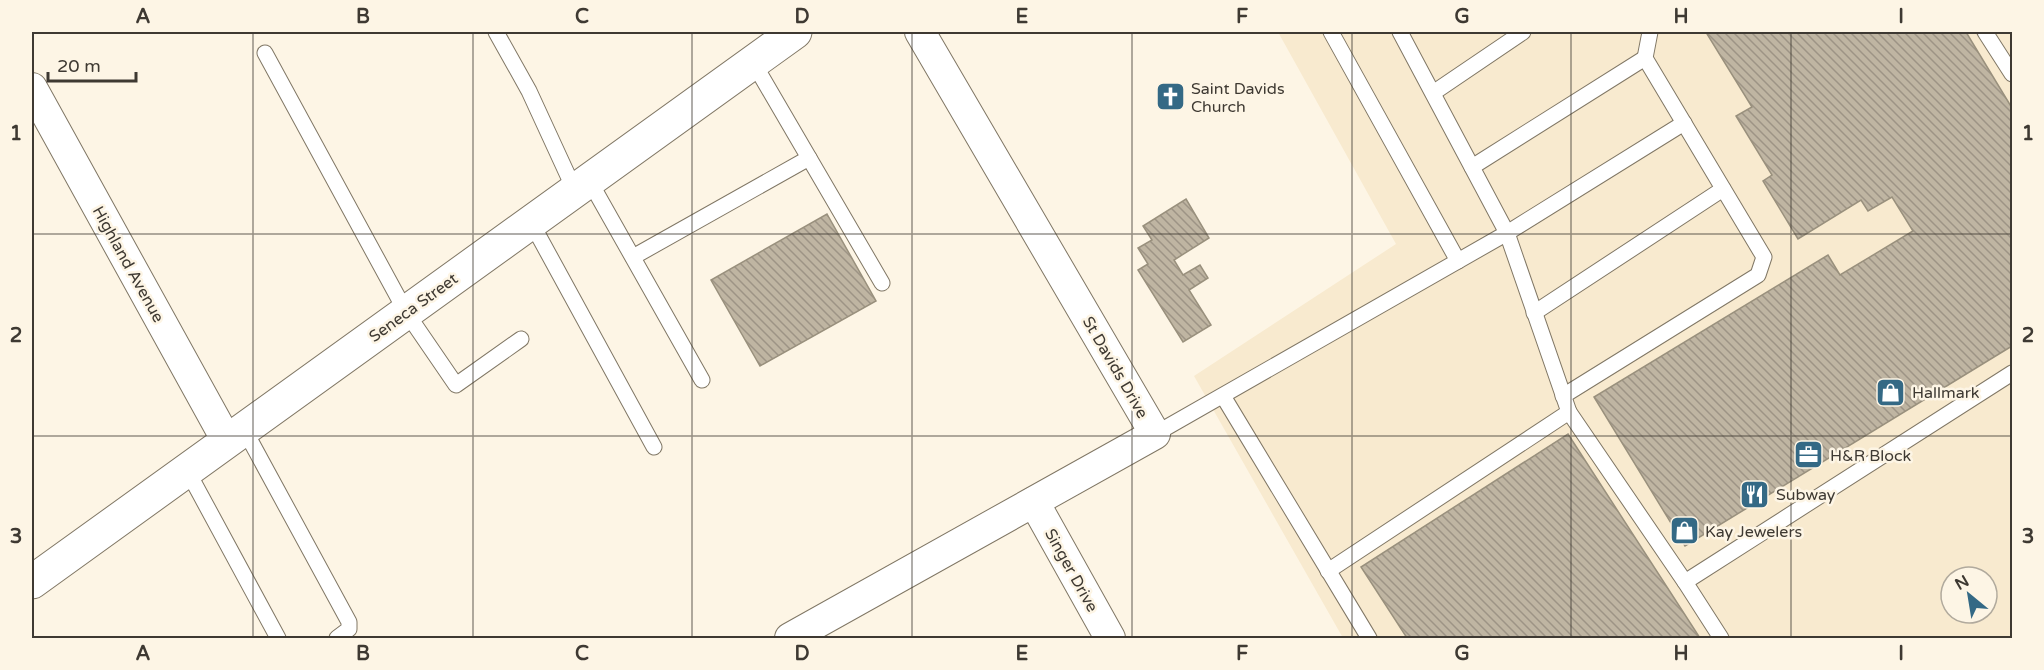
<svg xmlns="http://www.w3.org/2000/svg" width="2044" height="670" viewBox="0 0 2044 670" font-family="'Varela Round',sans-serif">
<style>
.built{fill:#f8eacf;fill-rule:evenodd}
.building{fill:url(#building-back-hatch);stroke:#99907d;stroke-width:1.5}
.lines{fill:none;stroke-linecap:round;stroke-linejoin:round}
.service-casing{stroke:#807765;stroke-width:17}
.minor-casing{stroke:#807765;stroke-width:32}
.tertiary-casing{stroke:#807765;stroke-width:35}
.service{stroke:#fff;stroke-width:15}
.minor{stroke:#fff;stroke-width:30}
.tertiary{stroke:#fff;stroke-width:33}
.grid{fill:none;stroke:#3e3932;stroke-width:1.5;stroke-opacity:0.55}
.labels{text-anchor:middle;stroke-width:5;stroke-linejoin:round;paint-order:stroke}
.poi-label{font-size:16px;fill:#3e3932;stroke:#fdf5e5;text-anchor:start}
.street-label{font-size:16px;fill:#3e3932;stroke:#fdf5e5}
.neatline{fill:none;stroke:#3e3932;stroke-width:2}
.grid-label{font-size:20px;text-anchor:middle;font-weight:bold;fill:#3e3932}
</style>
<defs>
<pattern id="building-back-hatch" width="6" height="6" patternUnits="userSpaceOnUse" patternTransform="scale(1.5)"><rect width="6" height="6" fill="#bfb5a2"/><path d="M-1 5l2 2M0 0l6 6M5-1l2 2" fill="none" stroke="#9d9485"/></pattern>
</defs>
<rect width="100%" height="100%" fill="#fdf5e5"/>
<path class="built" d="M1278,32H2012V638H1343L1194,376L1396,244ZM1951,577H1987V613H1951Z"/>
<g class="building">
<polygon points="1713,32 1966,32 2012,108 2012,346 1685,546 1594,397 1828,255 1840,275 1913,231 1892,197 1868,211 1861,200 1798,239 1763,181 1772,175 1736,116 1752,107 1707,34"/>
<polygon points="1186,199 1209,238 1174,260 1183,275 1200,265 1208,278 1189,290 1211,325 1183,342 1138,270 1148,264 1138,248 1152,240 1143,226"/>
<polygon points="827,214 876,301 760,366 711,280"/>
<polygon points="1568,434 1700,638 1407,638 1361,567"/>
</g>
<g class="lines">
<defs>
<g id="service">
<polyline points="496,32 529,91 575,191"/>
<polyline points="1331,32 1458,261"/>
<polyline points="1985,32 2012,74"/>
<polyline points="265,53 406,312 456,385 521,339"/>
<polyline points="753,62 882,283"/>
<polyline points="1433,93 1523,32"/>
<polyline points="1472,167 1645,58"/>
<polyline points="589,180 702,380"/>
<polyline points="531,222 654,447"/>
<polyline points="633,257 809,158"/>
<polyline points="1534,313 1723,189"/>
<polyline points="1223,396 1369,638"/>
<polyline points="1563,396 1758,275 1764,257 1645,58 1650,32"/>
<polyline points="1569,412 1685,582 1721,638"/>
<polyline points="244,429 349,622 349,629 337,638"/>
<polyline points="1155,434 1507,233 1400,32"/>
<polyline points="187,470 278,638"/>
<polyline points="1328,571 1569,412 1507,233 1684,123"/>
<polyline points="1685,582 2012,373"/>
</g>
<g id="minor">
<polyline points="32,88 227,441"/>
<polyline points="1034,502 1110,638"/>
<polyline points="790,638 1155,434 920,32"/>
</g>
<polyline id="tertiary" points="32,582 795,32"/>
</defs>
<use href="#service" class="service-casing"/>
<use href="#minor" class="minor-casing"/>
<use href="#tertiary" class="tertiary-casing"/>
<use href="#service" class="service"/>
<use href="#minor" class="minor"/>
<use href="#tertiary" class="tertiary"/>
</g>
<path class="grid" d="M253,32V638M473,32V638M692,32V638M912,32V638M1132,32V638M1352,32V638M1571,32V638M1791,32V638M32,234H2012M32,436H2012"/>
<defs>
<symbol id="church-square" viewBox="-11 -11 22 22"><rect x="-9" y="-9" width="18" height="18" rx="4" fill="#346985" stroke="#fdf5e5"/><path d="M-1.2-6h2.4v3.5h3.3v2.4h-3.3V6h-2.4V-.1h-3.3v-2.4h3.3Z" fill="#fff"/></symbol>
<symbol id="shop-square" viewBox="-11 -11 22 22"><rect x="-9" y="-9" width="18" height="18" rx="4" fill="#346985" stroke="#fdf5e5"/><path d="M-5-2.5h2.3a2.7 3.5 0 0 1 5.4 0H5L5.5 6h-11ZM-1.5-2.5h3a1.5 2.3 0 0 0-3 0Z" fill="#fff"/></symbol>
<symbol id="office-square" viewBox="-11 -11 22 22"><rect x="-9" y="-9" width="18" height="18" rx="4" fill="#346985" stroke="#fdf5e5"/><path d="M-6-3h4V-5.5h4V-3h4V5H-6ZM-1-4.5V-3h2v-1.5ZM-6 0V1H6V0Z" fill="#fff"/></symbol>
<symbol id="restaurant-square" viewBox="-11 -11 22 22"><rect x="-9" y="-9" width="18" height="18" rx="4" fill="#346985" stroke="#fdf5e5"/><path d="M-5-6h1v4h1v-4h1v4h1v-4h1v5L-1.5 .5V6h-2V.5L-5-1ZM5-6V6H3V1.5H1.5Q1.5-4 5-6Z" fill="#fff"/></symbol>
</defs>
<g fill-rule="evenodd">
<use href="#church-square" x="1154" y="80" width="33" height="33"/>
<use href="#shop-square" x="1874" y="376" width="33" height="33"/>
<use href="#office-square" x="1792" y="438" width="33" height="33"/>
<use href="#restaurant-square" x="1738" y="478" width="33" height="33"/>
<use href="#shop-square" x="1668" y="514" width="33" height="33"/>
</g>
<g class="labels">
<g class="poi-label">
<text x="1191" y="94">Saint Davids<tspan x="1191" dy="18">Church</tspan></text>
<text x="1912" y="398">Hallmark</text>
<text x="1830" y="461">H&amp;R Block</text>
<text x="1776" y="500">Subway</text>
<text x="1705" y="537">Kay Jewelers</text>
</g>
<g class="street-label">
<text transform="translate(129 264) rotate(61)" y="6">Highland Avenue</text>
<text transform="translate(413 307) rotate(-36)" y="6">Seneca Street</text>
<text transform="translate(1116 367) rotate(60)" y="6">St Davids Drive</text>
<text transform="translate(1072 570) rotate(61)" y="6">Singer Drive</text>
</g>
</g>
<rect width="2044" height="670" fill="none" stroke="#fdf5e5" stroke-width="66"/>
<g transform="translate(1969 595) rotate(330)"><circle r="28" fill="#fdf5e5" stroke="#b1aa9d" stroke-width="1.5"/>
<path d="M0-4.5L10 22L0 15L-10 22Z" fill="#346985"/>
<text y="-9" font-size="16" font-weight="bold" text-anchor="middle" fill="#3e3932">N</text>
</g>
<path d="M48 72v9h88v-9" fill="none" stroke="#3e3932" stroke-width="3"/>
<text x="57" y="72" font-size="18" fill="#3e3932" stroke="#fdf5e5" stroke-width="4.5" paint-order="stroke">20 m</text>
<rect x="33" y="33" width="1978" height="604" class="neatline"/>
<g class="grid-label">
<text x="143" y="23">A</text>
<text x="363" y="23">B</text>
<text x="582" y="23">C</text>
<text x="802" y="23">D</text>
<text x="1022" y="23">E</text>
<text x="1242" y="23">F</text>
<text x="1462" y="23">G</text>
<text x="1681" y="23">H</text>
<text x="1901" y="23">I</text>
<text x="16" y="140">1</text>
<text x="2028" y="140">1</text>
<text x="16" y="342">2</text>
<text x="2028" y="342">2</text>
<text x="16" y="543">3</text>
<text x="2028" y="543">3</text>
<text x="143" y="660">A</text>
<text x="363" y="660">B</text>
<text x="582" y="660">C</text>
<text x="802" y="660">D</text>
<text x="1022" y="660">E</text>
<text x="1242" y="660">F</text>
<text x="1462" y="660">G</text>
<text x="1681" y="660">H</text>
<text x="1901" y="660">I</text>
</g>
</svg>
